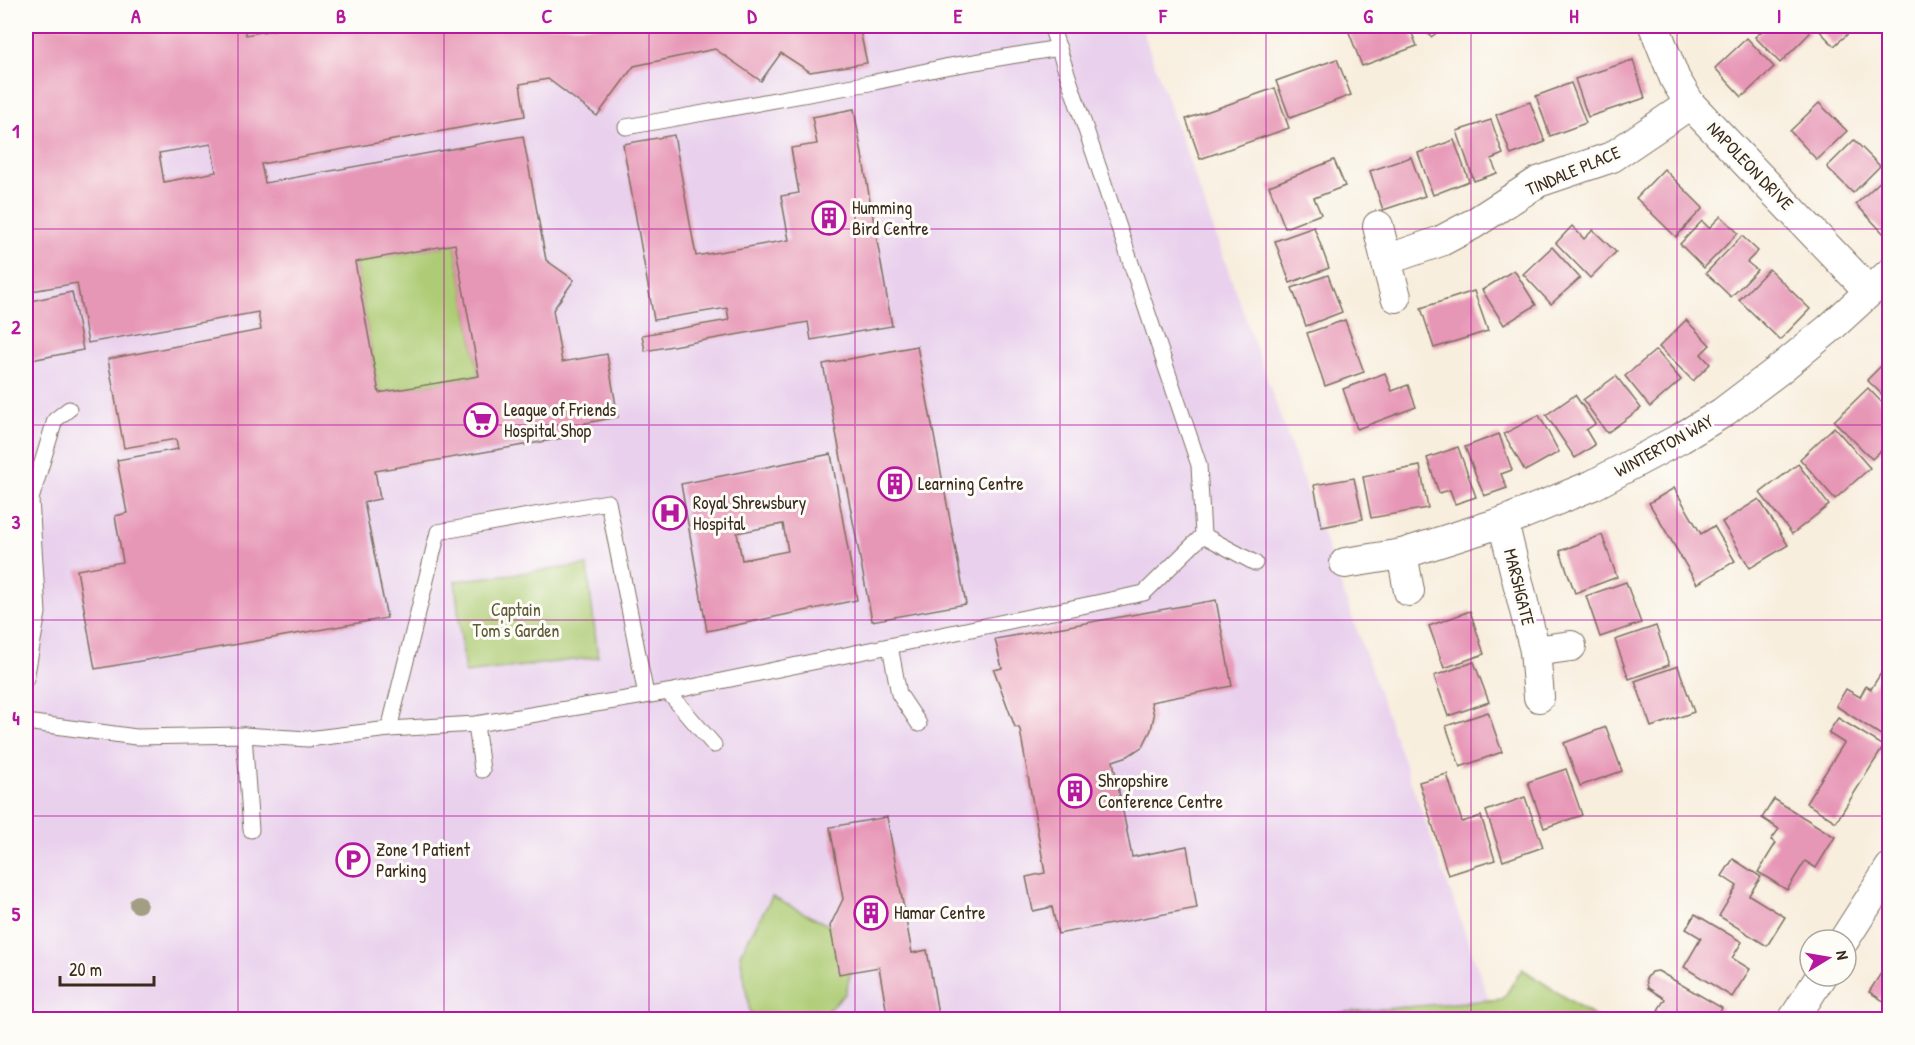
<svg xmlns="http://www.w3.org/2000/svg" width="1915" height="1045" viewBox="0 0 1915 1045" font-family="'Patrick Hand',sans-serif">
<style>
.built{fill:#e9d1ed}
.green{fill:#aecc74;stroke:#747b49;stroke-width:1.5}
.building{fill:#e797b6;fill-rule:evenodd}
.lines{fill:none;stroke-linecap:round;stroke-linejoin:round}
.service-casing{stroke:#7d6f61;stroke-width:17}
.minor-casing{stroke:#7d6f61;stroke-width:32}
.service{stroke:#fff;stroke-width:15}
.minor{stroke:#fff;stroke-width:30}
.tree{fill:#a39d83}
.grid{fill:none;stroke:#b5179e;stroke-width:1.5;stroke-opacity:0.55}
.labels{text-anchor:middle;stroke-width:6;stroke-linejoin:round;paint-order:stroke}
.street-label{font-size:18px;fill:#3b2a1e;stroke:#fdfcf7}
.poi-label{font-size:18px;fill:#3b2a1e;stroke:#fdfcf7;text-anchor:start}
.park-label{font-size:18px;fill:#5e5b38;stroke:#fdfcf7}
.neatline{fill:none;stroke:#b5179e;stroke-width:2}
.grid-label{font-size:20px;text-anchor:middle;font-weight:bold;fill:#b5179e}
</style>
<rect width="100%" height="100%" fill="#fdfcf7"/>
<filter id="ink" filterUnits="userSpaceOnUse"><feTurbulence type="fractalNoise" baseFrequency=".0167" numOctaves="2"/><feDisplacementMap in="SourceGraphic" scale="12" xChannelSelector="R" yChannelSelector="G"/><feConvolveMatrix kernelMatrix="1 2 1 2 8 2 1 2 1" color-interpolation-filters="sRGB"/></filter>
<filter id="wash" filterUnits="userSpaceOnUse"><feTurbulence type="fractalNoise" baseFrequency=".008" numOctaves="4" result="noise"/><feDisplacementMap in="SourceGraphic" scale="24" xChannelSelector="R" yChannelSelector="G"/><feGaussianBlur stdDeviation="1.35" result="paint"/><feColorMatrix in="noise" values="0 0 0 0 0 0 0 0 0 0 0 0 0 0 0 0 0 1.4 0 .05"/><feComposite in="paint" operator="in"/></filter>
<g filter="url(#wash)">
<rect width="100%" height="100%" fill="#f8eede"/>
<polygon class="built" points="26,26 1141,26 1489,1000 1262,1020 26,1019"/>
<g class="green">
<polygon points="244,26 293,26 246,35"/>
<polygon points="455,244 479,376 379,393 355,262"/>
<polygon points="587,565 598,657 465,673 455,581"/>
<polygon points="772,897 830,926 851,972 845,994 819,1019 789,1019 750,1013 740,954"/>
<polygon points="1522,969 1597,1018 1596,1020 1262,1019 1503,999"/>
</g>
<g id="blocks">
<g class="building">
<path d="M26,26H244L246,35L293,26H859L867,63L810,72L781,53L761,81L715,49L634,66L597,116L548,79L520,84L525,116L261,164L265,183L523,136L546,260L574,280L553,310L562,362L607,354L618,417L585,423L587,434L375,471L380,499L364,502L387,618L95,669L77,570L123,562L115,516L127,513L117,460L178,449L176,439L124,448L108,359L261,330L258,312L88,343L77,283L26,292ZM211,144L216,172L164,182L159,153ZM455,244L479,376L379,393L355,262Z"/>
<polygon points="1351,26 1409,26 1417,46 1362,66 1347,27"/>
<polygon points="1422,26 1446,26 1431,37"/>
<polygon points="1768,26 1804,26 1810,33 1780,63 1755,37"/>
<polygon points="1815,26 1857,26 1834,46"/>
<polygon points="1747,38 1774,67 1742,97 1715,68"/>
<polygon points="1337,59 1351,95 1290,118 1276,81"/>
<polygon points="1633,60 1645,98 1588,117 1575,79"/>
<polygon points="1571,83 1586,123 1550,136 1536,96"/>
<polygon points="1275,88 1289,128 1200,159 1186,119"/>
<polygon points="1530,102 1545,142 1511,155 1496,115"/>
<polygon points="1819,103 1847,131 1817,160 1790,131"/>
<polygon points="854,109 892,326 811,340 808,322 645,351 642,335 729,320 727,308 654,320 623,144 674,135 696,256 789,240 781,196 799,193 791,148 817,144 812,117"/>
<polygon points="1491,120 1503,154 1491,159 1497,173 1474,181 1457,131"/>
<polygon points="1454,140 1469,181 1433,195 1418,153"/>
<polygon points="1854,140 1880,166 1853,193 1827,167"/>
<polygon points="1411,157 1425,196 1383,210 1370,171"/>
<polygon points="1334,160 1345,186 1314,198 1321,214 1285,228 1269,186"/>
<polygon points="1664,169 1703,208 1676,237 1636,198"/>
<polygon points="1886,176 1890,180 1890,231 1885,235 1856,204"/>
<polygon points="1721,216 1738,233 1704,268 1680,244 1702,221 1709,228"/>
<polygon points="1572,226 1584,239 1593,230 1616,252 1590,278 1556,243"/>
<polygon points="1314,227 1329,268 1290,283 1275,241"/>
<polygon points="1742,236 1758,251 1747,262 1757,270 1731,297 1706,273"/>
<polygon points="1552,247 1580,278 1551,304 1523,274"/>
<polygon points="1769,269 1810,309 1780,340 1739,300"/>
<polygon points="1514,270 1536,305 1504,325 1482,290"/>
<polygon points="1328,275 1342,312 1306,326 1292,288"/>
<polygon points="1474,291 1488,331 1434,348 1421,308"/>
<polygon points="72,292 83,350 26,361 26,302"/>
<polygon points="1345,320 1364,372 1325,386 1307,333"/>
<polygon points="1686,320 1710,345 1701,354 1710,364 1693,381 1659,347"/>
<polygon points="917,346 966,604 872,621 823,364"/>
<polygon points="1656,350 1681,380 1650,407 1625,376"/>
<polygon points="1890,357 1890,402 1867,380"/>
<polygon points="1385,373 1392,391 1408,385 1416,407 1357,429 1343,389"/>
<polygon points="1616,376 1641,408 1607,433 1583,400"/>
<polygon points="1868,388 1890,411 1890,442 1872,459 1834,421"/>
<polygon points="1575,395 1595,424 1586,430 1595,445 1575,458 1546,415"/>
<polygon points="1539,415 1559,452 1525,471 1504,434"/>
<polygon points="1834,427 1870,468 1835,499 1800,459"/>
<polygon points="1499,434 1512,470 1501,474 1507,488 1484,496 1465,447"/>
<polygon points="1458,447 1476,497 1455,504 1450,490 1439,493 1427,458"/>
<path d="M831,454L857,600L707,631L681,484ZM783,524L788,551L742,560L737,533Z"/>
<polygon points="1798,464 1829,505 1792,534 1760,493"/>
<polygon points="1420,466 1428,508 1371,518 1363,477"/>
<polygon points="1354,478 1363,519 1322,527 1314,485"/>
<polygon points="1674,488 1701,534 1714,526 1735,561 1697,584 1649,503"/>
<polygon points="1759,499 1788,545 1750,568 1722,522"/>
<polygon points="1602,535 1617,577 1575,593 1560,551"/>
<polygon points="1626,582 1641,623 1600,637 1586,596"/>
<polygon points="1216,600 1232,686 1151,702 1154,716 1151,730 1143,746 1128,756 1113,761 1132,857 1187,846 1197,908 1058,934 1052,907 1033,911 1026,877 1045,873 1020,730 1019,728 1015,727 994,670 1002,668 995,639"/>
<polygon points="1470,611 1484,654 1444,668 1429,626"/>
<polygon points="1656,626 1669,665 1629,679 1615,640"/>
<polygon points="1890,659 1890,741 1836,706 1846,689 1860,697 1866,686 1871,689"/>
<polygon points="1474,662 1489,702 1448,716 1434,676"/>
<polygon points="1678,666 1694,712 1651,727 1635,681"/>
<polygon points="1488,712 1502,752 1460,767 1446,726"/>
<polygon points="1838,718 1884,746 1836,822 1806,803 1844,743 1828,733"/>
<polygon points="1606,727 1622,771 1580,786 1564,743"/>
<polygon points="1566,769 1582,815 1544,828 1528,782"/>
<polygon points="1447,774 1462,822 1481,816 1495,860 1448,875 1419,782"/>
<polygon points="1525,797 1543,847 1503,861 1486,811"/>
<polygon points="1774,799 1835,837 1816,868 1805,861 1787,890 1758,872 1776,843 1771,840 1779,829 1762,818"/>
<polygon points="887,817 912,953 927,950 939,1020 888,1020 879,967 839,974 830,926 843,899 830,827"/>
<polygon points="1733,859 1761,877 1749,895 1785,917 1767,946 1719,916 1737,886 1722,876"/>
<polygon points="1695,914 1742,942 1732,958 1750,969 1732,997 1684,967 1701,938 1686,929"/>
<polygon points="1890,959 1890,1005 1869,992"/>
<polygon points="1658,971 1722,1008 1716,1020 1660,1020 1664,1013 1658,1010 1665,999 1648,988 1646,979 1651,972"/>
</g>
</g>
</g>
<g filter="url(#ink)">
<use href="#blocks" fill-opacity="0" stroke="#7d6f61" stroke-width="1.5"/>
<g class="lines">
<defs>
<g id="service">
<polyline points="626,127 875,82 945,67 1059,48"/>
<polyline points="1203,535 1255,563"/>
<polyline points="890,646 899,694 919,724"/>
<polyline points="26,679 38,613 31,499 55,420 69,409"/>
<polyline points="668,692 714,745"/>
<polyline points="26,722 136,737 244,735 308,739 389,729 476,724 668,692 1144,593 1203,535 1199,465 1051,26"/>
<polyline points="476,724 482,770"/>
<polyline points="389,729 438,532 608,502 646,695"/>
<polyline points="244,735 251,830"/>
</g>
<g id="minor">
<polyline points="1654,26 1675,79 1690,104 1869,291"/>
<polyline points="1378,226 1386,260 1441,241 1473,224 1538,182 1612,157 1690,104"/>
<polyline points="1386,260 1396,297"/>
<polyline points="1503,522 1535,651 1539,697"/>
<polyline points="1402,554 1409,591"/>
<polyline points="1345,563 1402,554 1503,522 1593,485 1681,438 1722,413 1780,369 1830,328 1890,273"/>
<polyline points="1535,651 1571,646"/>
<polyline points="1844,940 1890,868"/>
<polyline points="1793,1020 1821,976"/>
</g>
</defs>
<use href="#service" class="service-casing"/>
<use href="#minor" class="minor-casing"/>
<use href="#service" class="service"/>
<use href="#minor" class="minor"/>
</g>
<circle class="tree" cx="138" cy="904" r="9"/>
</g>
<path class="grid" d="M238,26V1020M444,26V1020M649,26V1020M855,26V1020M1060,26V1020M1266,26V1020M1471,26V1020M1677,26V1020M26,229H1890M26,425H1890M26,620H1890M26,816H1890"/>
<defs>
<symbol id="building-ring" viewBox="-11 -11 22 22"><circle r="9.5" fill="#fdfcf7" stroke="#b5179e" stroke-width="1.5"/><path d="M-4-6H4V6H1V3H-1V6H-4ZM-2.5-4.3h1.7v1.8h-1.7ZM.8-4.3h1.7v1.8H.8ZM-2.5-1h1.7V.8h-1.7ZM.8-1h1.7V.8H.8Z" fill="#b5179e"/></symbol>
<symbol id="supermarket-ring" viewBox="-11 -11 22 22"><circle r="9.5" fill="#fdfcf7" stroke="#b5179e" stroke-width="1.5"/><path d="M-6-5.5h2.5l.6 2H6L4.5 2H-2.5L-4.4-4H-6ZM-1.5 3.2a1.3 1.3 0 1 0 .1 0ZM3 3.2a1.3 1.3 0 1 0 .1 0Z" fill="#b5179e"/></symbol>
<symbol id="hospital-ring" viewBox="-11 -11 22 22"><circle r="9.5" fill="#fdfcf7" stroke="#b5179e" stroke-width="1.5"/><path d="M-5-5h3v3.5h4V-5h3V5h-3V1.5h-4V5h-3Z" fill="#b5179e"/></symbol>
<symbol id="parking-ring" viewBox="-11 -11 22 22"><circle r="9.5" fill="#fdfcf7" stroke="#b5179e" stroke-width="1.5"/><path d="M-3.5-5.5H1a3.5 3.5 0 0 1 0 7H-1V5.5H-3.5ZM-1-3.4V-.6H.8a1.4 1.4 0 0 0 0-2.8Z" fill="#b5179e"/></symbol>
</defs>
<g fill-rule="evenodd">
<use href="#building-ring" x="810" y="199" width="38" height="38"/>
<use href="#supermarket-ring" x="462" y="401" width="38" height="38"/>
<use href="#building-ring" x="876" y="465" width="38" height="38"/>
<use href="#hospital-ring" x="651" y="494" width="38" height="38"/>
<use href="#building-ring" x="1056" y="772" width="38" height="38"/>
<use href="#parking-ring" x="334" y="841" width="38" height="38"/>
<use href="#building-ring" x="852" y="894" width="38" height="38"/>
</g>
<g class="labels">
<g class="street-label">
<text transform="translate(1750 166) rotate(46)" y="6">NAPOLEON DRIVE</text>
<text transform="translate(1573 171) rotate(-23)" y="6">TINDALE PLACE</text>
<text transform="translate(1664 446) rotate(-29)" y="6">WINTERTON WAY</text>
<text transform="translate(1519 587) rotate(76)" y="6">MARSHGATE</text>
</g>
<g class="poi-label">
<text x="852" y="214">Humming<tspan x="852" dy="21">Bird Centre</tspan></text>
<text x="504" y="416">League of Friends<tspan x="504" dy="21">Hospital Shop</tspan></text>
<text x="918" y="490">Learning Centre</text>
<text x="693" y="509">Royal Shrewsbury<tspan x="693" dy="21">Hospital</tspan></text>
<text x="1098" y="787">Shropshire<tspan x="1098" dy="21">Conference Centre</tspan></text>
<text x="376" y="856">Zone 1 Patient<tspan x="376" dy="21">Parking</tspan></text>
<text x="894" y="919">Hamar Centre</text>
</g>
<g class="park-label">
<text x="516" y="616">Captain<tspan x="516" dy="21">Tom's Garden</tspan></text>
</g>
</g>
<rect width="1915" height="1045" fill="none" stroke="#fdfcf7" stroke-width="66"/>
<g transform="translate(1828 958) rotate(79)"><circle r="28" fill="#fdfcf7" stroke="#afa8a0" stroke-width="1.5"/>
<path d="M0-4.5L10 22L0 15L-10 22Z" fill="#b5179e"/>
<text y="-9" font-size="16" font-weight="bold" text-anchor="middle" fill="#3b2a1e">N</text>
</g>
<path d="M60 976v9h94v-9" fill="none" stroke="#3b2a1e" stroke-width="3"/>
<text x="69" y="976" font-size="18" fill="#3b2a1e" stroke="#fdfcf7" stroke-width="4.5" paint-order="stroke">20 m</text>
<rect x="33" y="33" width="1849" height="979" class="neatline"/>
<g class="grid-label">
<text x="136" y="23">A</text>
<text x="341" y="23">B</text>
<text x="547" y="23">C</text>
<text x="752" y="23">D</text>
<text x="958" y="23">E</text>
<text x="1163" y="23">F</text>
<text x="1368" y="23">G</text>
<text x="1574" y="23">H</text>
<text x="1779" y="23">I</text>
<text x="16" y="138">1</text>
<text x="16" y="334">2</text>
<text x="16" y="529">3</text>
<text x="16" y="725">4</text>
<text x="16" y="921">5</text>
</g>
</svg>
